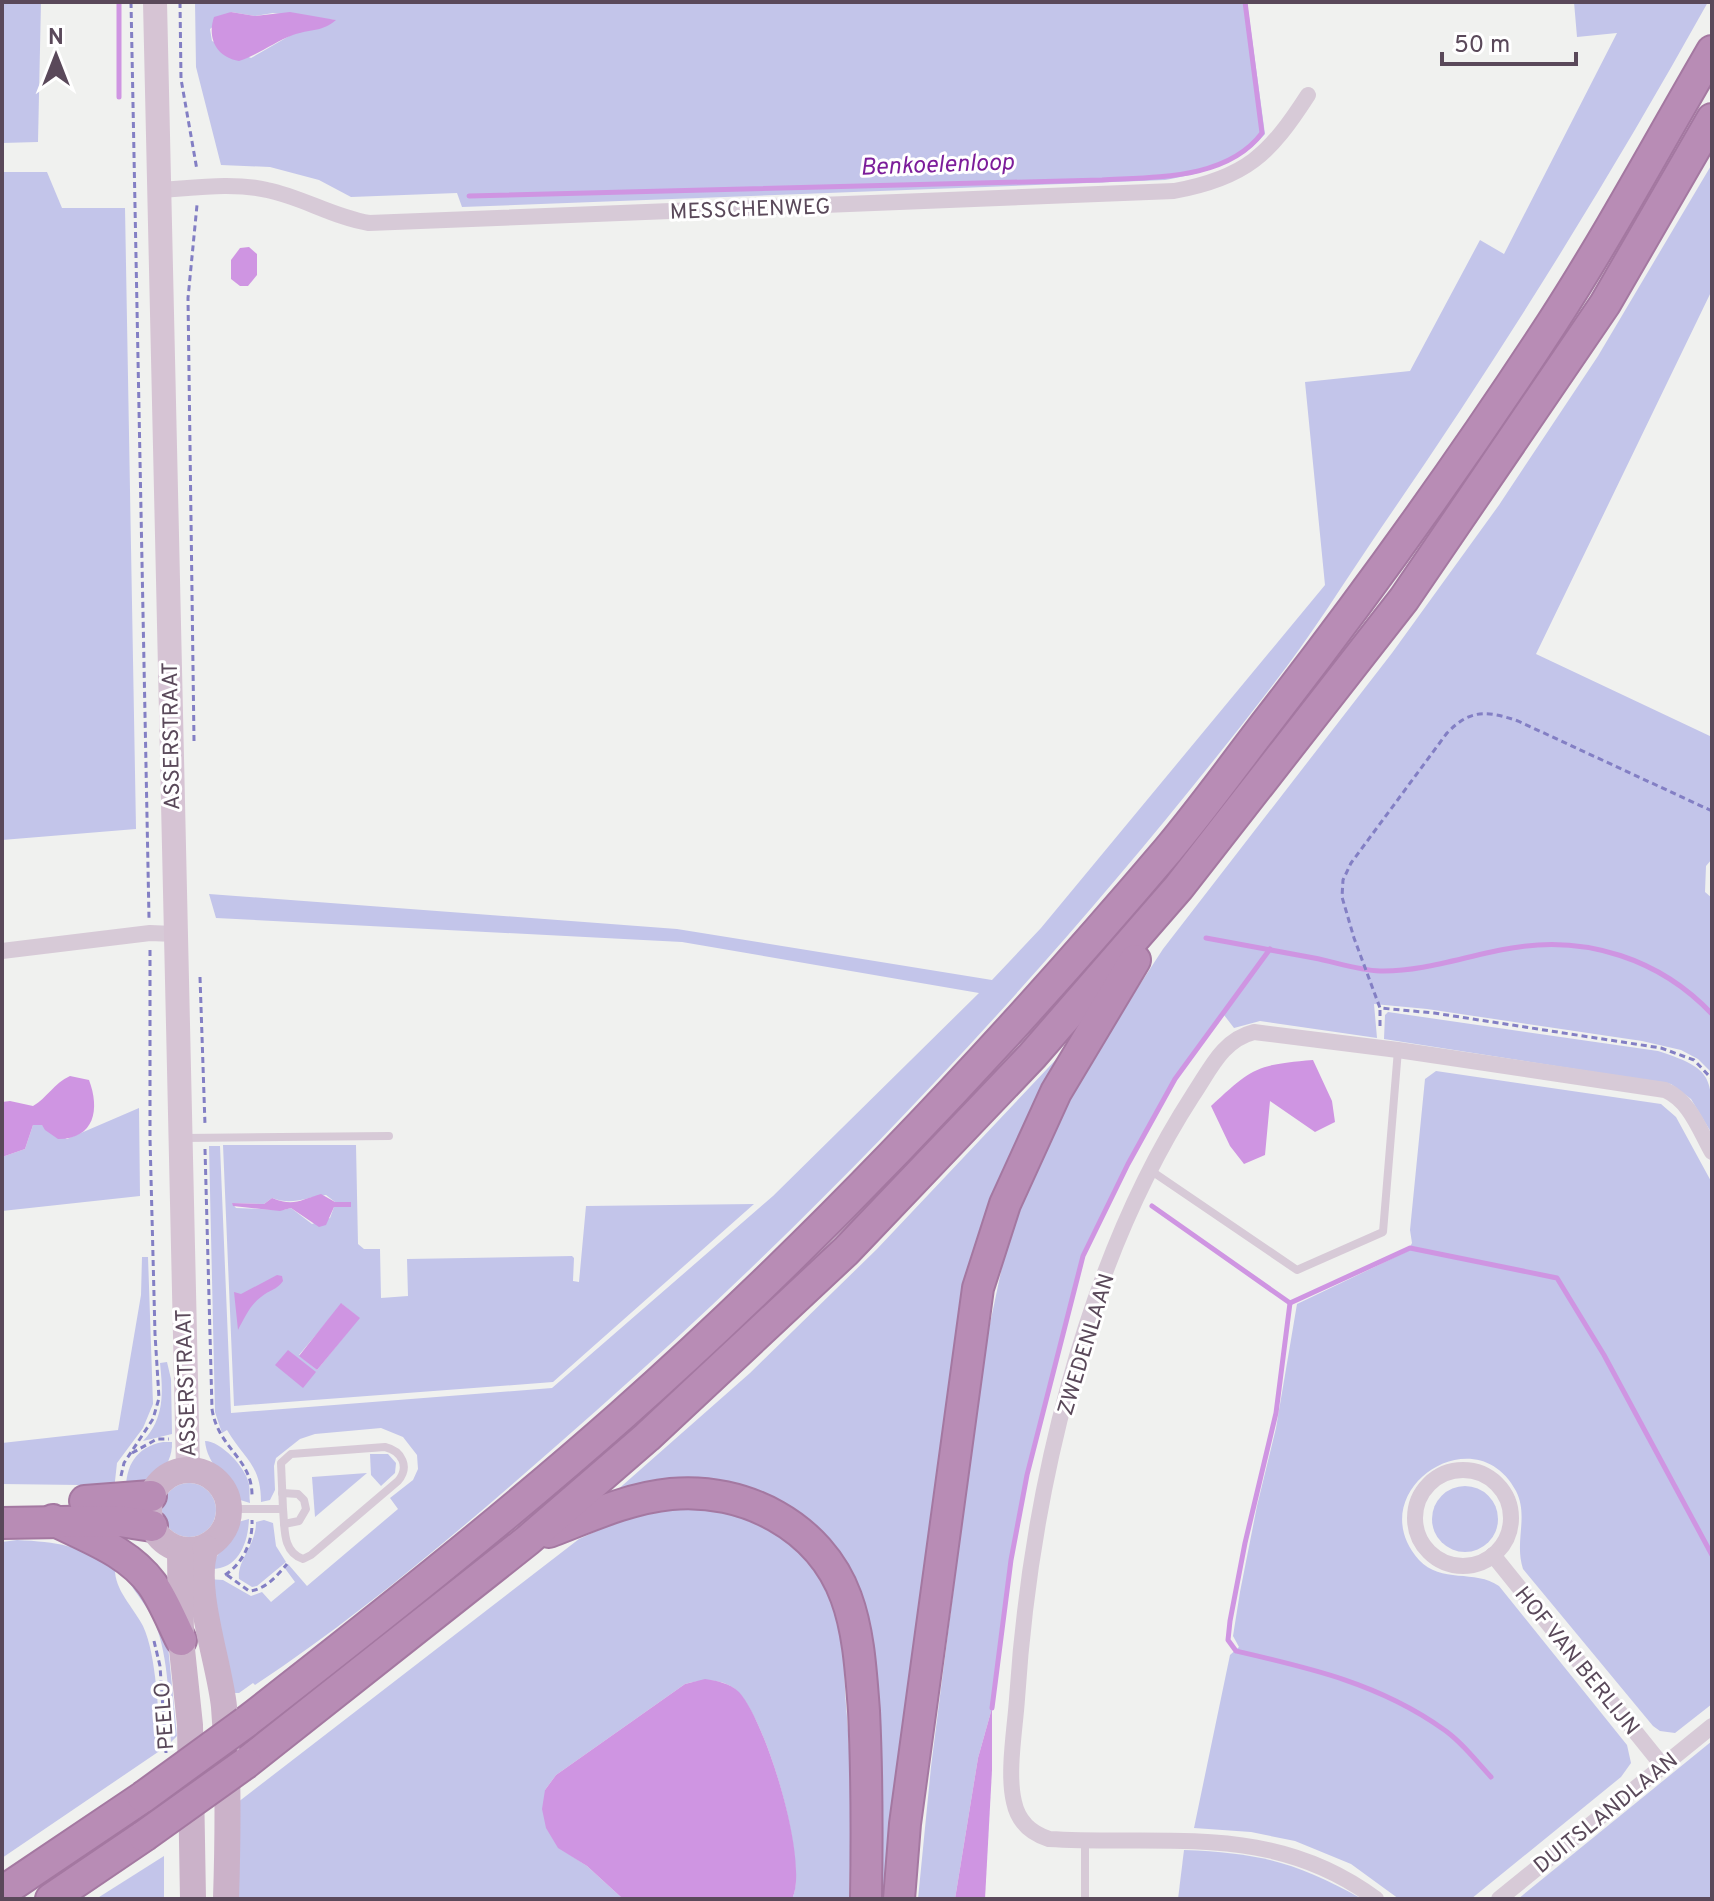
<svg xmlns="http://www.w3.org/2000/svg" width="1714" height="1901" viewBox="0 0 1714 1901" font-family="Overpass,sans-serif">
<style>
.green{fill:#c3c5ea;fill-rule:evenodd}
.water{fill:#cf95e2}
.lines{fill:none;stroke-linecap:round;stroke-linejoin:round}
.stream{stroke:#cf95e2;stroke-width:5}
.highway-casing{stroke:#a478a1;stroke-width:34}
.path{stroke:#837fc4;stroke-width:3;stroke-dasharray:6 4;stroke-linecap:butt}
.lane{stroke:#d7cad7;stroke-width:8}
.street{stroke:#d7cad7;stroke-width:16}
.secondary{stroke:#d6c4d4;stroke-width:24}
.primary{stroke:#cbb2c9;stroke-width:26}
.highway{stroke:#b88cb5;stroke-width:30}
.highway-bridge-casing{stroke:#a478a1;stroke-width:34;stroke-linecap:butt}
.highway-bridge{stroke:#b88cb5;stroke-width:30}
.labels{text-anchor:middle;stroke-width:6;stroke-linejoin:round;paint-order:stroke}
.street-label{font-size:22px;fill:#5a495a;stroke:#fff}
.water-label{font-size:24px;font-style:italic;fill:#7c1d9a;stroke:#fff}
</style>
<rect width="100%" height="100%" fill="#f0f1ef"/>
<g class="green">
<polygon points="2,2 41,2 38,142 2,143"/>
<path d="M195,2H1247L1265,134C1239,165 1203,173 1165,180L462,207L457,193L351,197L319,180L270,167L221,165L196,67ZM231,12L255,16L273,13L335,20L291,35L251,58L212,41L210,29Z"/>
<path d="M1574,2H1708C1608,182 1498,358 1381,528C1345,581 1311,636 1272,686C1071,947 845,1191 597,1410C488,1506 377,1604 255,1685L253,1683L239,1693H232L207,1579L223,1580L251,1596L262,1592L271,1602L295,1582L284,1567L288,1564L307,1586L398,1509L390,1498L413,1480L418,1469L417,1455L403,1437L381,1428L315,1434L300,1439L276,1458L274,1466L275,1490L270,1500L261,1502C261,1464 244,1459 227,1430L222,1433L215,1412L209,1146H220L231,1413L552,1388L773,1196L979,993L682,942L216,918L209,894L677,929L992,980L1041,928L1325,585L1305,382L1410,371L1480,240L1504,254L1617,33L1577,37Z"/>
<polygon points="1712,164 1712,290 1536,654 1712,737 1712,859 1706,866 1705,892 1712,898 1712,1073 1698,1059 1681,1050 1642,1041 1427,1009 1374,1004 1377,1038 1260,1021 1234,1028 1224,1015 1198,1045 1162,1100 1083,1256 1027,1475 1011,1560 992,1708 978,1758 955,1899 918,1899 931,1767 983,1357 1007,1243 1025,1188 1062,1111 1103,1041 1163,949 1392,653 1499,505 1598,356"/>
<polygon points="2,172 47,172 62,208 125,208 136,829 2,840"/>
<path d="M1388,1012L1658,1051C1714,1069 1712,1077 1712,1134L1691,1099L1671,1084L1384,1039L1385,1015Z"/>
<polygon points="1082,1032 1005,1182 889,1899 882,1899 883,1820 862,1635 796,1518 615,1492 750,1373 877,1249"/>
<path d="M1436,1071L1661,1104L1676,1117L1712,1183V1704L1675,1733L1660,1731L1653,1726L1523,1569C1514,1541 1529,1517 1516,1491C1475,1413 1359,1492 1419,1560C1441,1584 1475,1569 1499,1586L1627,1745L1631,1763L1621,1777L1471,1899H1399L1351,1864L1295,1841L1251,1832L1194,1828L1230,1655L1239,1647L1233,1636L1240,1592L1257,1506L1276,1428L1297,1304L1408,1251L1412,1243L1410,1230L1425,1079Z"/>
<polygon points="139,1108 140,1196 2,1211 2,1157 25,1149 33,1125 42,1125 67,1139"/>
<path d="M223,1145H356L358,1244L364,1249H380L381,1298L408,1296L407,1259L572,1256L574,1258L573,1281L579,1282L586,1206L754,1204L553,1382L234,1406ZM326,1195L335,1202H350L351,1206L334,1207L330,1218L312,1224L291,1208L283,1210L236,1208L232,1203L264,1204L272,1198C293,1206 305,1197 326,1195ZM342,1304L359,1318L317,1370L299,1355Z"/>
<polygon points="142,1257 148,1257 153,1404 143,1428 117,1463 114,1490 95,1491 80,1485 2,1484 2,1443 118,1430 141,1295"/>
<path d="M167,1362L171,1379L172,1434L143,1441C165,1418 163,1392 160,1363Z"/>
<path d="M205,1441C221,1441 246,1468 249,1484C250,1490 249,1497 250,1503L237,1499C227,1477 207,1465 205,1441Z"/>
<path d="M163,1442H172C173,1469 150,1485 126,1492C125,1466 136,1447 163,1442Z"/>
<polygon points="370,1454 388,1454 396,1463 395,1473 381,1486 371,1475"/>
<polygon points="367,1473 315,1517 312,1477"/>
<circle cx="189" cy="1510" r="27"/>
<circle cx="1465" cy="1519" r="33"/>
<path d="M672,1506C686,1506 702,1504 715,1507C777,1520 824,1563 839,1626C845,1651 844,1679 846,1705C852,1769 851,1834 849,1899H792C809,1866 765,1707 732,1687C717,1678 701,1680 685,1684L556,1775L545,1790L558,1847L587,1866L623,1899H231L233,1806L579,1539L632,1515Z"/>
<path d="M249,1519C248,1544 238,1570 210,1569C218,1551 231,1540 238,1522Z"/>
<path d="M264,1520L273,1523L276,1546L286,1562L257,1586L252,1587L239,1579C237,1560 256,1546 256,1522Z"/>
<path d="M17,1540C58,1542 79,1546 115,1565C113,1589 132,1605 143,1626C157,1656 158,1715 161,1750L2,1858V1542Z"/>
<path d="M129,1575L167,1636L177,1736L171,1742C169,1703 169,1659 155,1623C148,1607 136,1594 128,1580Z"/>
<polygon points="1712,1741 1712,1899 1518,1899"/>
<path d="M1184,1850C1260,1853 1296,1862 1362,1899H1178Z"/>
<polygon points="164,1856 164,1899 96,1899"/>
</g>
<g class="water">
<path d="M231,12L255,16L290,12L336,20C323,32 309,29 293,35C274,42 258,55 239,61C216,57 207,38 214,17Z"/>
<polygon points="249,247 257,254 257,275 248,286 240,286 231,279 231,260 240,248"/>
<path d="M1313,1060L1332,1101L1335,1122L1315,1132L1270,1101L1265,1155L1244,1164L1230,1146L1211,1106C1253,1067 1256,1065 1313,1060Z"/>
<path d="M70,1076L89,1080C100,1109 95,1139 58,1139L45,1130L42,1125H33L25,1149L2,1157V1102L10,1101L33,1106C47,1098 54,1083 70,1076Z"/>
<path d="M321,1194L335,1202H351V1207H334L326,1225L319,1227L291,1208L280,1211L233,1206L232,1203L264,1204L272,1198C294,1207 300,1200 321,1194Z"/>
<path d="M277,1275L282,1276L283,1281C277,1290 269,1290 261,1297C250,1305 244,1319 238,1330L234,1292L241,1294Z"/>
<polygon points="341,1303 360,1318 317,1370 299,1356"/>
<polygon points="288,1350 316,1372 303,1388 275,1365"/>
<path d="M705,1679C717,1681 730,1683 739,1692C766,1721 810,1864 792,1899H623L587,1866L558,1848L546,1828L542,1809L545,1790L556,1775L685,1684Z"/>
<polygon points="992,1708 992,1770 985,1899 955,1899 978,1758"/>
</g>
<g class="lines">
<g class="stream">
<polyline points="119,2 119,97"/>
<path d="M469,196L1102,180C1154,177 1227,180 1262,133L1245,2"/>
<path d="M1206,938C1242,945 1278,951 1314,958C1335,962 1358,970 1380,971C1425,972 1468,955 1512,948C1586,935 1660,959 1712,1014"/>
<polyline points="1152,1206 1290,1303 1410,1248 1557,1278 1604,1355 1712,1555"/>
<path d="M1290,1303L1276,1413L1245,1543L1230,1621L1228,1640L1236,1651C1310,1668 1380,1684 1443,1729C1461,1741 1476,1761 1491,1777"/>
<polyline points="992,1708 1011,1560 1027,1475 1083,1256 1128,1164 1175,1079 1270,949"/>
</g>
<defs>
<g id="highway">
<polyline points="85,1501 151,1496"/>
<path d="M53,1520C88,1538 128,1551 152,1584C164,1601 172,1622 181,1640"/>
<polyline points="2,1523 120,1521 152,1526"/>
<path d="M549,1532C588,1517 629,1498 671,1494C744,1487 820,1526 846,1597C859,1632 861,1673 864,1711C867,1774 867,1836 866,1899"/>
<path d="M246,1722C373,1623 500,1523 621,1416C817,1242 998,1050 1168,850C1204,807 1237,761 1271,717C1370,589 1464,458 1552,323C1609,235 1659,142 1712,51"/>
<polyline points="246,1763 528,1540 647,1437 846,1251 1032,1056 1179,887 1404,599 1605,304 1712,119"/>
<polyline points="2,1892 143,1797"/>
<polyline points="51,1899 144,1836"/>
<polyline points="899,1899 905,1824 978,1288 1005,1204 1056,1092 1135,960"/>
</g>
</defs>
<use href="#highway" class="highway-casing"/>
<g class="path">
<polyline points="131,2 149,918"/>
<polyline points="180,2 181,79 197,170"/>
<polyline points="194,741 188,298 197,205"/>
<path d="M1712,811L1518,721C1488,711 1471,708 1447,733L1351,863L1343,880L1342,897L1354,938L1380,1008L1434,1013L1661,1048L1694,1060L1712,1079"/>
<polyline points="200,977 205,1125"/>
<polyline points="1380,1010 1380,1030"/>
<path d="M205,1149L212,1409C218,1449 253,1458 252,1497"/>
<polyline points="132,1453 157,1439 169,1439"/>
<polyline points="121,1476 124,1463 153,1419 159,1398 155,1334 150,1138 150,950"/>
<path d="M225,1575C243,1563 253,1542 252,1520"/>
<path d="M227,1575L249,1591C265,1590 278,1575 287,1564"/>
<polyline points="154,1641 160,1666 166,1753"/>
</g>
<g class="lane">
<polyline points="184,1138 389,1136"/>
<polyline points="1150,1170 1297,1270 1383,1232 1398,1050"/>
<polyline points="282,1493 298,1494 304,1500 306,1509 299,1521 284,1524"/>
<path d="M229,1509H283C285,1528 282,1552 303,1559L311,1555L398,1481C410,1467 402,1451 385,1447L291,1454L281,1463L283,1509"/>
<polyline points="1085,1899 1085,1841"/>
</g>
<g class="street">
<path d="M159,190C193,188 233,182 267,190C302,197 333,217 369,223L1174,191C1246,178 1270,154 1308,95"/>
<polyline points="2,951 150,933 174,934"/>
<circle cx="1463" cy="1518" r="48"/>
<polyline points="1493,1555 1662,1765"/>
<path d="M1376,1899C1273,1822 1167,1846 1049,1839C1030,1833 1018,1821 1014,1802C1007,1773 1015,1729 1017,1699C1030,1498 1083,1265 1193,1095C1210,1070 1222,1040 1254,1032L1398,1050L1665,1090C1690,1101 1699,1129 1712,1152"/>
<polyline points="1499,1899 1712,1726"/>
</g>
<polyline class="secondary" points="155,2 188,1469"/>
<g class="primary">
<circle cx="189" cy="1510" r="40"/>
<path d="M206,1548C191,1586 220,1664 224,1707C229,1770 228,1836 226,1899"/>
<polyline points="180,1550 181,1640 190,1725 193,1899"/>
</g>
<use href="#highway" class="highway"/>
<defs>
<g id="highway-bridge">
<polyline points="143,1797 246,1722"/>
<polyline points="144,1836 246,1763"/>
</g>
</defs>
<use href="#highway-bridge" class="highway-bridge-casing"/>
<use href="#highway-bridge" class="highway-bridge"/>
</g>
<g class="labels">
<g class="street-label">
<text transform="translate(750 208) rotate(-2)" y="8">MESSCHENWEG</text>
<text transform="translate(170 736) rotate(-91)" y="8">ASSERSTRAAT</text>
<text transform="translate(1085 1344) rotate(-73)" y="8">ZWEDENLAAN</text>
<text transform="translate(185 1383) rotate(-92)" y="8">ASSERSTRAAT</text>
<text transform="translate(1578 1660) rotate(51)" y="8">HOF VAN BERLIJN</text>
<text transform="translate(163 1716) rotate(-94)" y="8">PEELO</text>
<text transform="translate(1605 1812) rotate(-39)" y="8">DUITSLANDLAAN</text>
</g>
<g class="water-label">
<text transform="translate(937 164) rotate(-2)" y="8">Benkoelenloop</text>
</g>
</g>
<rect width="1714" height="1901" fill="none" stroke="#5a495a" stroke-width="8"/>
<g transform="translate(56 56)" stroke="#ffffff" stroke-width="6" paint-order="stroke">
<path d="M0-6L14 30L0 20L-14 30Z" fill="#5a495a"/>
<text y="-12" font-size="22" font-weight="bold" text-anchor="middle" fill="#5a495a">N</text>
</g>
<path d="M1442 52v12h134v-12" fill="none" stroke="#5a495a" stroke-width="4"/>
<text x="1454" y="52" font-size="24" fill="#5a495a" stroke="#ffffff" stroke-width="6" paint-order="stroke">50 m</text>
</svg>
